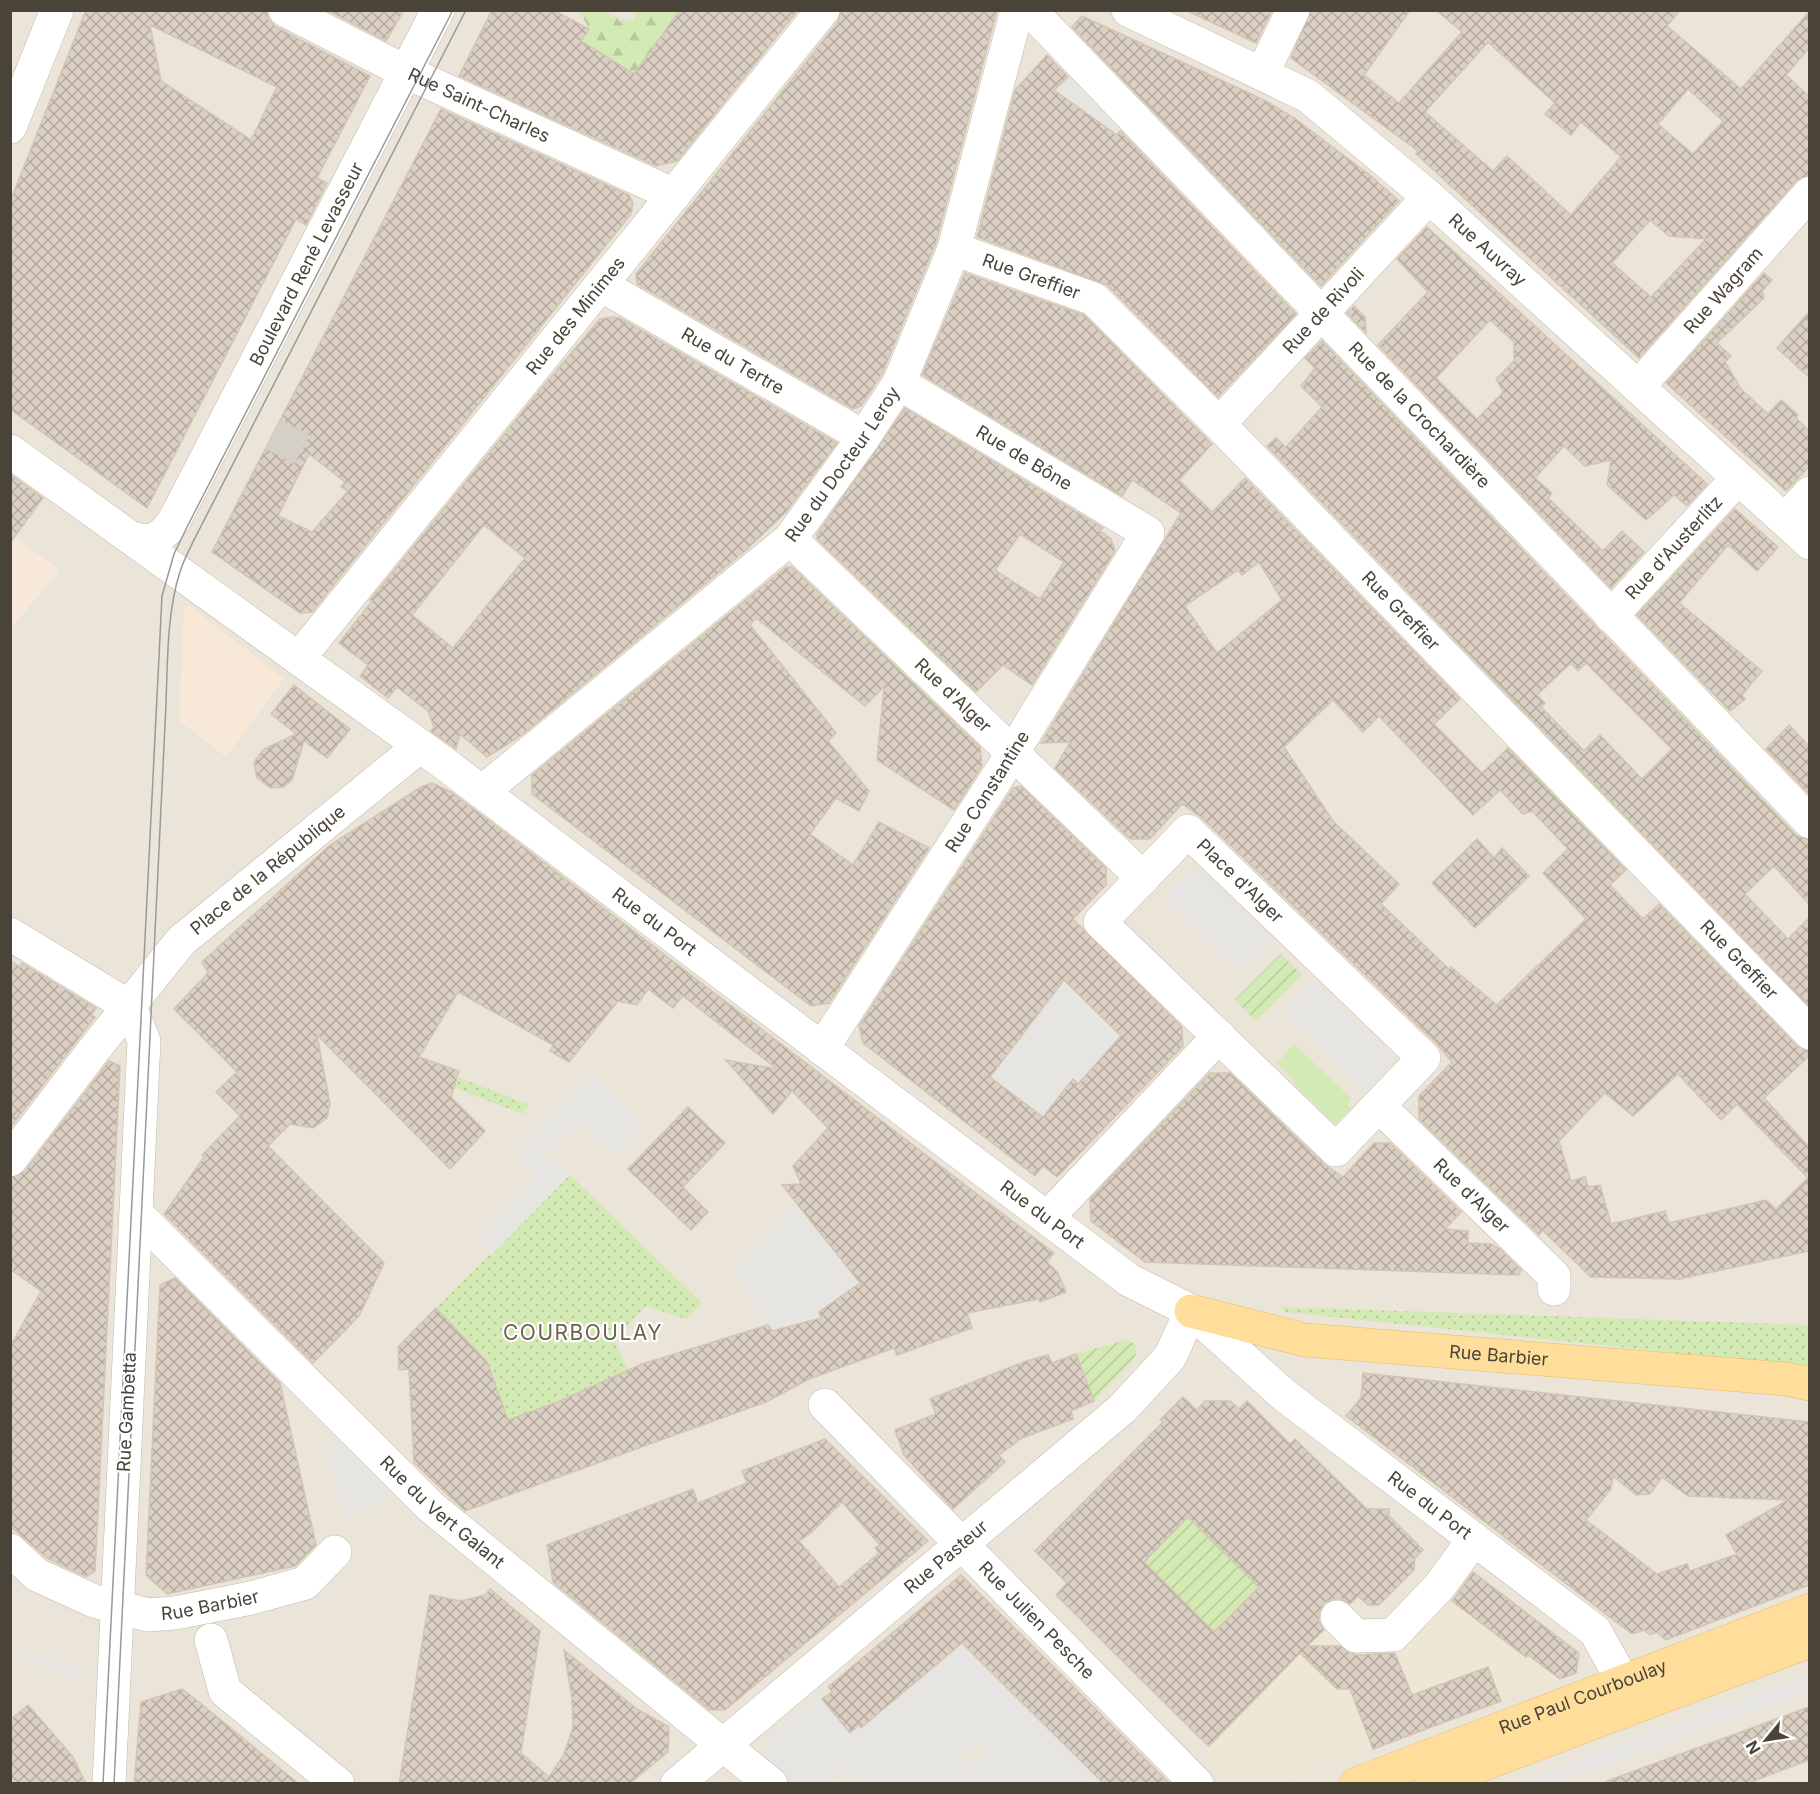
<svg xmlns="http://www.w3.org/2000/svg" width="1820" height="1794" viewBox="0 0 1820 1794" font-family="Inter,sans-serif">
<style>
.residential{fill:#eae4d9}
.commercial{fill:#f7e8d7}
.education{fill:#efe7d5}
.grass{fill:url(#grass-dots)}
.forest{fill:url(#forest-firs)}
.garden{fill:url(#garden-furrows)}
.pitch{fill:#d4eab4}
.parking{fill:#e7e5e2;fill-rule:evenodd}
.building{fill:url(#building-cross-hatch);stroke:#d3c5b3;stroke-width:1.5;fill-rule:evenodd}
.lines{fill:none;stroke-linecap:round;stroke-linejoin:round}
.minor-tunnel{stroke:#d4cfc7;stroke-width:33;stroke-dasharray:33 16;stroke-linecap:butt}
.minor-casing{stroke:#c2baad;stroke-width:34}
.major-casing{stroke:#e7bc68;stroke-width:34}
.minor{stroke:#fff;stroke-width:33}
.major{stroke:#ffde9b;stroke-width:33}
.tram{stroke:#999;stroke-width:1.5}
.labels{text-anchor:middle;stroke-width:4.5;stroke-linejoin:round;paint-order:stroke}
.street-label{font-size:18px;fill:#4a4338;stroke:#fff}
.quarter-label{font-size:21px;letter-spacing:1.5px;fill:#6e604f;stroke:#fff}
</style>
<defs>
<pattern id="grass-dots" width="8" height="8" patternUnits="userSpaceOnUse" patternTransform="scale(1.5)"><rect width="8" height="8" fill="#d4eab4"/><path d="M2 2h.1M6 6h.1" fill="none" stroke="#b8ca9c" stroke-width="1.8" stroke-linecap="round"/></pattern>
<pattern id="forest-firs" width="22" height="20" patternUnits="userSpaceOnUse" patternTransform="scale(1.5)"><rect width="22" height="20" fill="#d4eab4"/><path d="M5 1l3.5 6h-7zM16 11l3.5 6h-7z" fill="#b8ca9c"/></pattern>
<pattern id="garden-furrows" width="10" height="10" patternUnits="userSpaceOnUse" patternTransform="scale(1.5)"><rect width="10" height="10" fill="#d4eab4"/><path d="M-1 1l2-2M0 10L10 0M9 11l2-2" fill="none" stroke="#b8ca9c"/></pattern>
<pattern id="building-cross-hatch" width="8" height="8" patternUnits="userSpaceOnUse" patternTransform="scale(1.5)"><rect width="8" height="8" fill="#dbd0c3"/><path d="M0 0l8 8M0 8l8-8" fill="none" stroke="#b4aa9f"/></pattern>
</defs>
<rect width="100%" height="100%" fill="#f6f2eb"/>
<rect class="residential" x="11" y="11" width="1798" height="1772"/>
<g class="commercial">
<polygon points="11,534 60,570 11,629"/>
<polygon points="187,604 284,679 226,757 179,721 184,607"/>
</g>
<polygon class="education" points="1464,1565 1547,1629 1528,1655 1560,1679 1278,1783 1229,1783 1206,1760 1209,1746 1327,1627 1346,1646"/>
<g class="grass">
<polygon points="449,1074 529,1104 523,1114 447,1085"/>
<polygon points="570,1175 702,1303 687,1319 646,1306 614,1340 628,1370 560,1401 475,1433 498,1390 487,1362 436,1308"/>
<polygon points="1280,1307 1809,1325 1809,1367 1286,1312"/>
</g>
<polygon class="forest" points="580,11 602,11 602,13 608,12 611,17 616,16 620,22 623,19 634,22 635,11 680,11 634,74 581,41 589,29"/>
<g class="garden">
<polygon points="1281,954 1302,975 1256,1021 1235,1000"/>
<polygon points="1126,1340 1135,1344 1136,1353 1133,1361 1094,1401 1076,1354"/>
<polygon points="1188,1517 1259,1587 1214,1632 1144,1562"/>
</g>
<polygon class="pitch" points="1294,1044 1351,1098 1347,1103 1351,1108 1336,1124 1293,1083 1295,1080 1277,1063"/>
<g class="parking">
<polygon points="1071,74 1122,126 1109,149 1086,112 1079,108 1075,113 1052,92"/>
<polygon points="1195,865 1272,940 1241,973 1163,897"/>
<polygon points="1064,980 1122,1035 1103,1059 1078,1084 1072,1079 1043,1117 990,1077"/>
<polygon points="1315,981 1396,1059 1365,1093 1282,1013"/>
<polygon points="593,1075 643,1125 615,1156 579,1121 547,1153 570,1175 492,1255 476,1239 537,1178 515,1155"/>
<polygon points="798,1205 877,1303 819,1312 821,1318 772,1331 733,1272"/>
<polygon points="343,1437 392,1487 376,1505 344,1521 328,1451"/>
<path d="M962,1643L1104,1783H861L846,1770L832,1783H796L766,1760L765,1739L818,1695L850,1732ZM977,1742L988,1752L960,1766L955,1761Z"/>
<polygon points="14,1645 87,1673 77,1680 19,1657"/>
<polygon points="1809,1675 1809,1691 1558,1783 1512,1783"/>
</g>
<g class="building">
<path d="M86,10H266L269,20L276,27L370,76L317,178L327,183L306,225L296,219L147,508L10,409V202ZM150,25L277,87L251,140L161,81Z"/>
<polygon points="327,10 404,10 386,41"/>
<polygon points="492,10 553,10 589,29 581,41 634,74 680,10 798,10 677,161 656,166 459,76"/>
<polygon points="841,10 997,10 936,243 882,374 861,406 853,409 637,284 636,274 838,22"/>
<polygon points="1185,10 1272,10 1256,43"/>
<path d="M1311,10H1410L1364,75L1399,103L1462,32L1436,10H1680L1667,26L1741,89L1809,12V48L1786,75L1809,96V175L1796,181L1639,358L1416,154L1418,151L1291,58ZM1488,42L1555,103L1545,114L1571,135L1581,122L1621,157L1571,215L1507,156L1493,171L1425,112ZM1688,89L1723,121L1693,154L1658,124ZM1650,220L1669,236L1706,239L1651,297L1612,263Z"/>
<polygon points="1082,16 1264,100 1293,117 1371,176 1399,201 1321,286 1072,27"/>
<polygon points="1047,55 1068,77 1054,90 1117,135 1120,131 1296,314 1218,397 1107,285 977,237 1015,90"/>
<path d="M441,109L629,195L633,203L631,214L312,612L300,613L212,552ZM309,454L345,482L341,487L348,491L312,532L278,516Z"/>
<path d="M1427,227L1707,484L1687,506L1674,495L1646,520L1607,485L1611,460L1585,466L1564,446L1535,478L1552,493L1548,498L1603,551L1622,531L1644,552L1611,588L1378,345L1428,292L1397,259ZM1490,320L1514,342V361L1496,379L1503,392L1477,419L1436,378Z"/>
<path d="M965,273L1084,315L1212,444L1179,480L1212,512L1245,478L1460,699L1434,724L1482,773L1508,748L1626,870L1610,885L1643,919L1659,904L1797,1046L1809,1051V1056L1764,1098L1809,1147V1251L1680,1279L1591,1277L1542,1230L1539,1235L1419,1119V1096L1452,1062L1437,1044L1201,817L1182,804L1150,839H1130L1055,768L1070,742L1041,743L1181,513L1132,480L1122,496L922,375ZM1259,562L1282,600L1217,653L1185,606L1238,570L1242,575ZM1333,700L1363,732L1379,716L1473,815L1500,790L1523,814L1532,811L1568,849L1543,873L1586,919L1497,1005L1451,967L1449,969L1381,904L1399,884L1333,821L1284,747ZM1678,1074L1721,1120L1737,1104L1808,1178L1776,1209L1766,1200L1669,1223L1665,1211L1611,1224L1600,1185L1588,1187L1585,1177L1571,1181L1559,1141L1605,1093L1633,1116Z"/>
<polygon points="1764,273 1772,280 1762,291 1764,298 1717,343 1731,356 1725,362 1741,389 1768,414 1781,400 1798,415 1796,418 1809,431 1809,467 1786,491 1666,383"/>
<polygon points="1354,306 1365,317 1366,333 1347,313"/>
<polygon points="1809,312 1809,377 1777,348"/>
<path d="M612,317L620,318L837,443L786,512L745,551L522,735L487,757L460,734L456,749L431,731L434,727L428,711L397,687L388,698L360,676L368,665L339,643L372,601L370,600L545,384L600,319ZM484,525L525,558L453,648L412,615Z"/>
<path d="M1322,341L1796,835L1809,840V904L1774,866L1745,894L1788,939L1809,918V1006L1267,446L1276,438L1286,447L1322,407L1301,386L1315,368L1305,358ZM1571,663L1578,671L1586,663L1672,749L1642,779L1600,735L1584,751L1541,707L1545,703L1537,695Z"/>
<path d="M905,408L1103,528L1100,531L1111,539L1115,551L1032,685L1003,665L976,692L817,539V534ZM1020,534L1064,562L1040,599L995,570Z"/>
<polygon points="10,474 43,498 10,543"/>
<polygon points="1735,509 1778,547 1757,571 1728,545 1679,603 1762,671 1742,695 1745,699 1730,711 1637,615"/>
<polygon points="786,567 792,567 980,747 982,766 954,810 877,760 884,687 865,706 756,618 750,625 836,733 828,741 869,791 859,811 836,798 810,834 853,865 879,822 929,848 829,1003 811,1006 532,794 532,775"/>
<polygon points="294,685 350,729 327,758 304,741 292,780 283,787 271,788 257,778 254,762 264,749 296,734 271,714"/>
<polygon points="1789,725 1809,746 1809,794 1766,749"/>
<polygon points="432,783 451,792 495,825 1054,1253 1047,1262 1058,1273 1066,1292 1040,1302 1039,1299 967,1313 972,1328 897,1355 894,1348 809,1379 766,1402 465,1511 414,1463 409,1369 399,1370 398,1347 436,1308 487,1362 508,1420 560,1401 642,1364 768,1325 772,1331 821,1318 819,1312 860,1283 782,1185 801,1184 793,1166 828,1128 792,1091 773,1114 726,1060 777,1069 683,996 673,1008 648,989 637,1005 618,1001 569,1062 550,1051 553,1045 458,992 419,1057 459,1071 451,1097 485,1131 450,1169 317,1035 330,1104 327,1118 313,1128 290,1124 268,1146 384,1263 359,1316 313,1363 164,1214 204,1157 202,1155 240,1116 216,1092 237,1072 174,1009 208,973 202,962 330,845 421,787"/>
<path d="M1021,786L1106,868V885L1073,919L1182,1027L1183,1046L1057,1177L1043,1166L1035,1176L863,1043L859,1026L1013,788ZM1064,980L1121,1036L1078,1084L1073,1079L1043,1117L990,1077Z"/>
<polygon points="1477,839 1494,858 1502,848 1529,876 1475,928 1432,883"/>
<polygon points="10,961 20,967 22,963 96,1008 91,1015 95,1017 10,1128"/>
<polygon points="109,1061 120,1066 95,1571 86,1577 47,1558 10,1526 10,1347 41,1291 10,1269 10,1178 25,1171"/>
<polygon points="1210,1073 1230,1073 1323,1163 1343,1177 1374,1143 1390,1143 1461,1212 1445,1229 1468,1231 1468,1243 1491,1244 1500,1249 1521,1270 1519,1275 1145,1262 1091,1221 1090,1199"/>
<polygon points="688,1107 725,1143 683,1187 708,1212 691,1230 628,1169"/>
<polygon points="175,1278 280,1383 316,1545 295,1566 167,1594 146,1575 160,1285"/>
<polygon points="1076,1354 1094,1401 1071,1411 1073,1419 1022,1438 999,1455 1005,1462 953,1509 904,1455 895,1430 936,1414 930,1399 1026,1361 1048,1355 1052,1363"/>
<path d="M1363,1373L1809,1422V1585L1666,1640L1657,1632L1650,1635L1644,1630L1632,1634L1346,1416L1361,1398ZM1613,1476L1636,1495L1650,1494L1662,1477L1688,1496L1788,1500L1726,1535L1737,1554L1690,1571L1687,1564L1657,1574L1586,1520L1611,1489Z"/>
<path d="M1183,1397L1197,1410L1205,1401H1230L1239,1409L1247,1401L1290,1444L1295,1439L1367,1509H1389V1516L1423,1550L1415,1558L1414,1570L1379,1605H1368L1358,1596L1350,1604L1341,1599H1333L1324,1603L1319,1613V1622L1324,1630L1307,1646H1340L1356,1655L1395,1653L1412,1695L1488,1667L1501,1701L1373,1749L1350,1689H1337L1300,1653L1209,1746L1199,1737L1056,1595L1067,1583L1035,1551L1163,1422L1160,1420ZM1188,1517L1259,1587L1214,1632L1144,1562Z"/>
<path d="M825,1439L928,1541L725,1710H710L553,1582L547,1545L693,1489L698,1503L747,1483L742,1471ZM842,1502L880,1545L875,1548L879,1553L839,1587L799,1541L811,1533Z"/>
<polygon points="1473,1572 1579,1653 1576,1673 1560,1679 1528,1655 1526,1657 1452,1601"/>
<polygon points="961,1575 1073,1686 1170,1784 1104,1784 962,1643 861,1728 859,1725 850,1733 822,1699 832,1692 828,1687"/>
<polygon points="490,1589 540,1631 521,1753 549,1777 563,1756 573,1728 572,1698 564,1650 637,1709 669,1727 668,1752 629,1784 399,1784 430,1595 461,1601 485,1595"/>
<polygon points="182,1689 194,1698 299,1784 134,1784 141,1702"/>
<polygon points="28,1705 73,1757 86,1784 10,1784 10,1720"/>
<polygon points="1809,1707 1809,1760 1746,1784 1608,1784 1607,1781"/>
</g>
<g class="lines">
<polyline class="minor-tunnel" points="273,434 310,454"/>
<defs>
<g id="minor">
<path id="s1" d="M285,10L406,72L674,195"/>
<path id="s2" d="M1030,10L1810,822"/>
<path id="s3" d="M1128,10L1308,96L1429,197L1810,543"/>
<polyline points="1262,74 1293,10"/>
<polyline points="10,127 57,10"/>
<path id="s4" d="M954,249L1094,299L1219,424L1810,1033"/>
<path id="s5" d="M601,285L864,437"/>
<path id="s6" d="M1638,387L1810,193"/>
<path id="s7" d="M1219,424L1429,197"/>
<path id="s8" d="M10,451L441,761L1129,1280L1191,1311L1284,1395L1595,1631L1624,1683"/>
<polyline points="1785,520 1810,493"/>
<path id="s9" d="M133,538C152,546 165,535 175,519L438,10"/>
<path id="s10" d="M790,539L1143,878"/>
<path id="s11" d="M1611,616L1738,478"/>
<path id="s12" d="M299,658L823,10"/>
<path id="s13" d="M482,792L790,539L864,437L899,383L954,249L1017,10"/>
<polygon points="1188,831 1424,1058 1336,1150 1100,922"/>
<polyline points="10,934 130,1007 144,1041 109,1784"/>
<path id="s14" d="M822,1049L1000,773L1148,533L899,383"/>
<path id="s15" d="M1379,1106L1554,1276V1289"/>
<path id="s16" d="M10,1160L93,1051L181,941L420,746"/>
<path id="s17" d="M136,1218L142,1219L431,1507L771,1784"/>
<polyline points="1047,1218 1219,1036"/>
<path id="s18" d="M825,1405L1197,1784"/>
<path id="s19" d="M10,1550L37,1575L94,1601L148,1615L175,1613L251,1598L305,1583L335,1552"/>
<polyline points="1337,1617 1356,1636 1393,1635 1439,1587 1474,1539"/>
<polyline points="211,1640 225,1691 338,1784"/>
<path id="s20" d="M677,1784L1123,1408L1170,1357L1191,1311"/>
</g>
<g id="major">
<path id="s21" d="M1191,1311L1305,1340L1786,1379L1810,1384"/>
<path id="s22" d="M1356,1784L1810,1610"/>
<polyline points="1431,1784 1810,1641"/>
</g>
</defs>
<use href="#minor" class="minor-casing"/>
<use href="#major" class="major-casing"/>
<use href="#minor" class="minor"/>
<use href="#major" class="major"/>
<g class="tram">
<polyline points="103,1784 162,596 174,554 187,527 453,10"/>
<path d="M114,1784L165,725C168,677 165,617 180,572C184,559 191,546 197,534L466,10"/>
</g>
</g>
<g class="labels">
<g class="street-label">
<text dy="6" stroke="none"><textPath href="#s1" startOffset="216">Rue Saint-Charles</textPath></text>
<text dy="6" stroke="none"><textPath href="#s3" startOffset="436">Rue Auvray</textPath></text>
<text dy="6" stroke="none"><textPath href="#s9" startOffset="338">Boulevard René Levasseur</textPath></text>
<text dy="6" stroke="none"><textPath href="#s4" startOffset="82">Rue Greffier</textPath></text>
<text dy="6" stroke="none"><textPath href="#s6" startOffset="129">Rue Wagram</textPath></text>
<text dy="6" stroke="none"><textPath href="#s7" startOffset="154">Rue de Rivoli</textPath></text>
<text dy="6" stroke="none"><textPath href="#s12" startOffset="440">Rue des Minimes</textPath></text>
<text dy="6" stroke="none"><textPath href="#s5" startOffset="152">Rue du Tertre</textPath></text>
<text dy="6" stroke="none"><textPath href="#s2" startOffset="562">Rue de la Crochardière</textPath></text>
<text transform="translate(1024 458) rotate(31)" y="6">Rue de Bône</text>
<text dy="6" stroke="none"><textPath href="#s13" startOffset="490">Rue du Docteur Leroy</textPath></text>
<text dy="6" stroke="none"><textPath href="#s11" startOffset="93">Rue d'Austerlitz</textPath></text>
<text dy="6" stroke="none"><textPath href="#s4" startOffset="586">Rue Greffier</textPath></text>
<text dy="6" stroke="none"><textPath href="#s10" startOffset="226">Rue d'Alger</textPath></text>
<text dy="6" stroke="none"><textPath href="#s14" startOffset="306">Rue Constantine</textPath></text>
<text dy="6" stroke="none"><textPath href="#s16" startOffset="390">Place de la République</textPath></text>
<text transform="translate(1240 881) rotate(44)" y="6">Place d'Alger</text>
<text dy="6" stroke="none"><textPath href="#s8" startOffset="798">Rue du Port</textPath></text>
<text dy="6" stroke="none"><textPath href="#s4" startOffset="1072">Rue Greffier</textPath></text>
<text dy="6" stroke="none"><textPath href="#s15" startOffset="129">Rue d'Alger</textPath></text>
<text dy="6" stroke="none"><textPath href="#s8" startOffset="1284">Rue du Port</textPath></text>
<text dy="6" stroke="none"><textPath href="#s21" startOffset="312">Rue Barbier</textPath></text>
<text transform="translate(127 1412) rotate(-87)" y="6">Rue Gambetta</text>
<text dy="6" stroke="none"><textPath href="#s8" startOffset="1770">Rue du Port</textPath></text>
<text dy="6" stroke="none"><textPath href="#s17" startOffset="426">Rue du Vert Galant</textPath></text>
<text dy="6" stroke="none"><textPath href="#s20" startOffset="352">Rue Pasteur</textPath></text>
<text dy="6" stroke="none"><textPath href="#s19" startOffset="218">Rue Barbier</textPath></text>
<text dy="6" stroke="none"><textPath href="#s18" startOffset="302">Rue Julien Pesche</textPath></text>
<text dy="6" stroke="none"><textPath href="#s22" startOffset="243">Rue Paul Courboulay</textPath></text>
</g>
<g class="quarter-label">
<text x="583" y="1340">COURBOULAY</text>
</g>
</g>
<rect width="1820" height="1794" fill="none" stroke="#4a4338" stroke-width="24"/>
<g transform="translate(1766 1740) rotate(240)" stroke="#ffffff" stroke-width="4.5" paint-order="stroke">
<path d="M0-4.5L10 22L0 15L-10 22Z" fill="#4a4338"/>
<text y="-9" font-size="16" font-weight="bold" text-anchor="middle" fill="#4a4338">N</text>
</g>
</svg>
